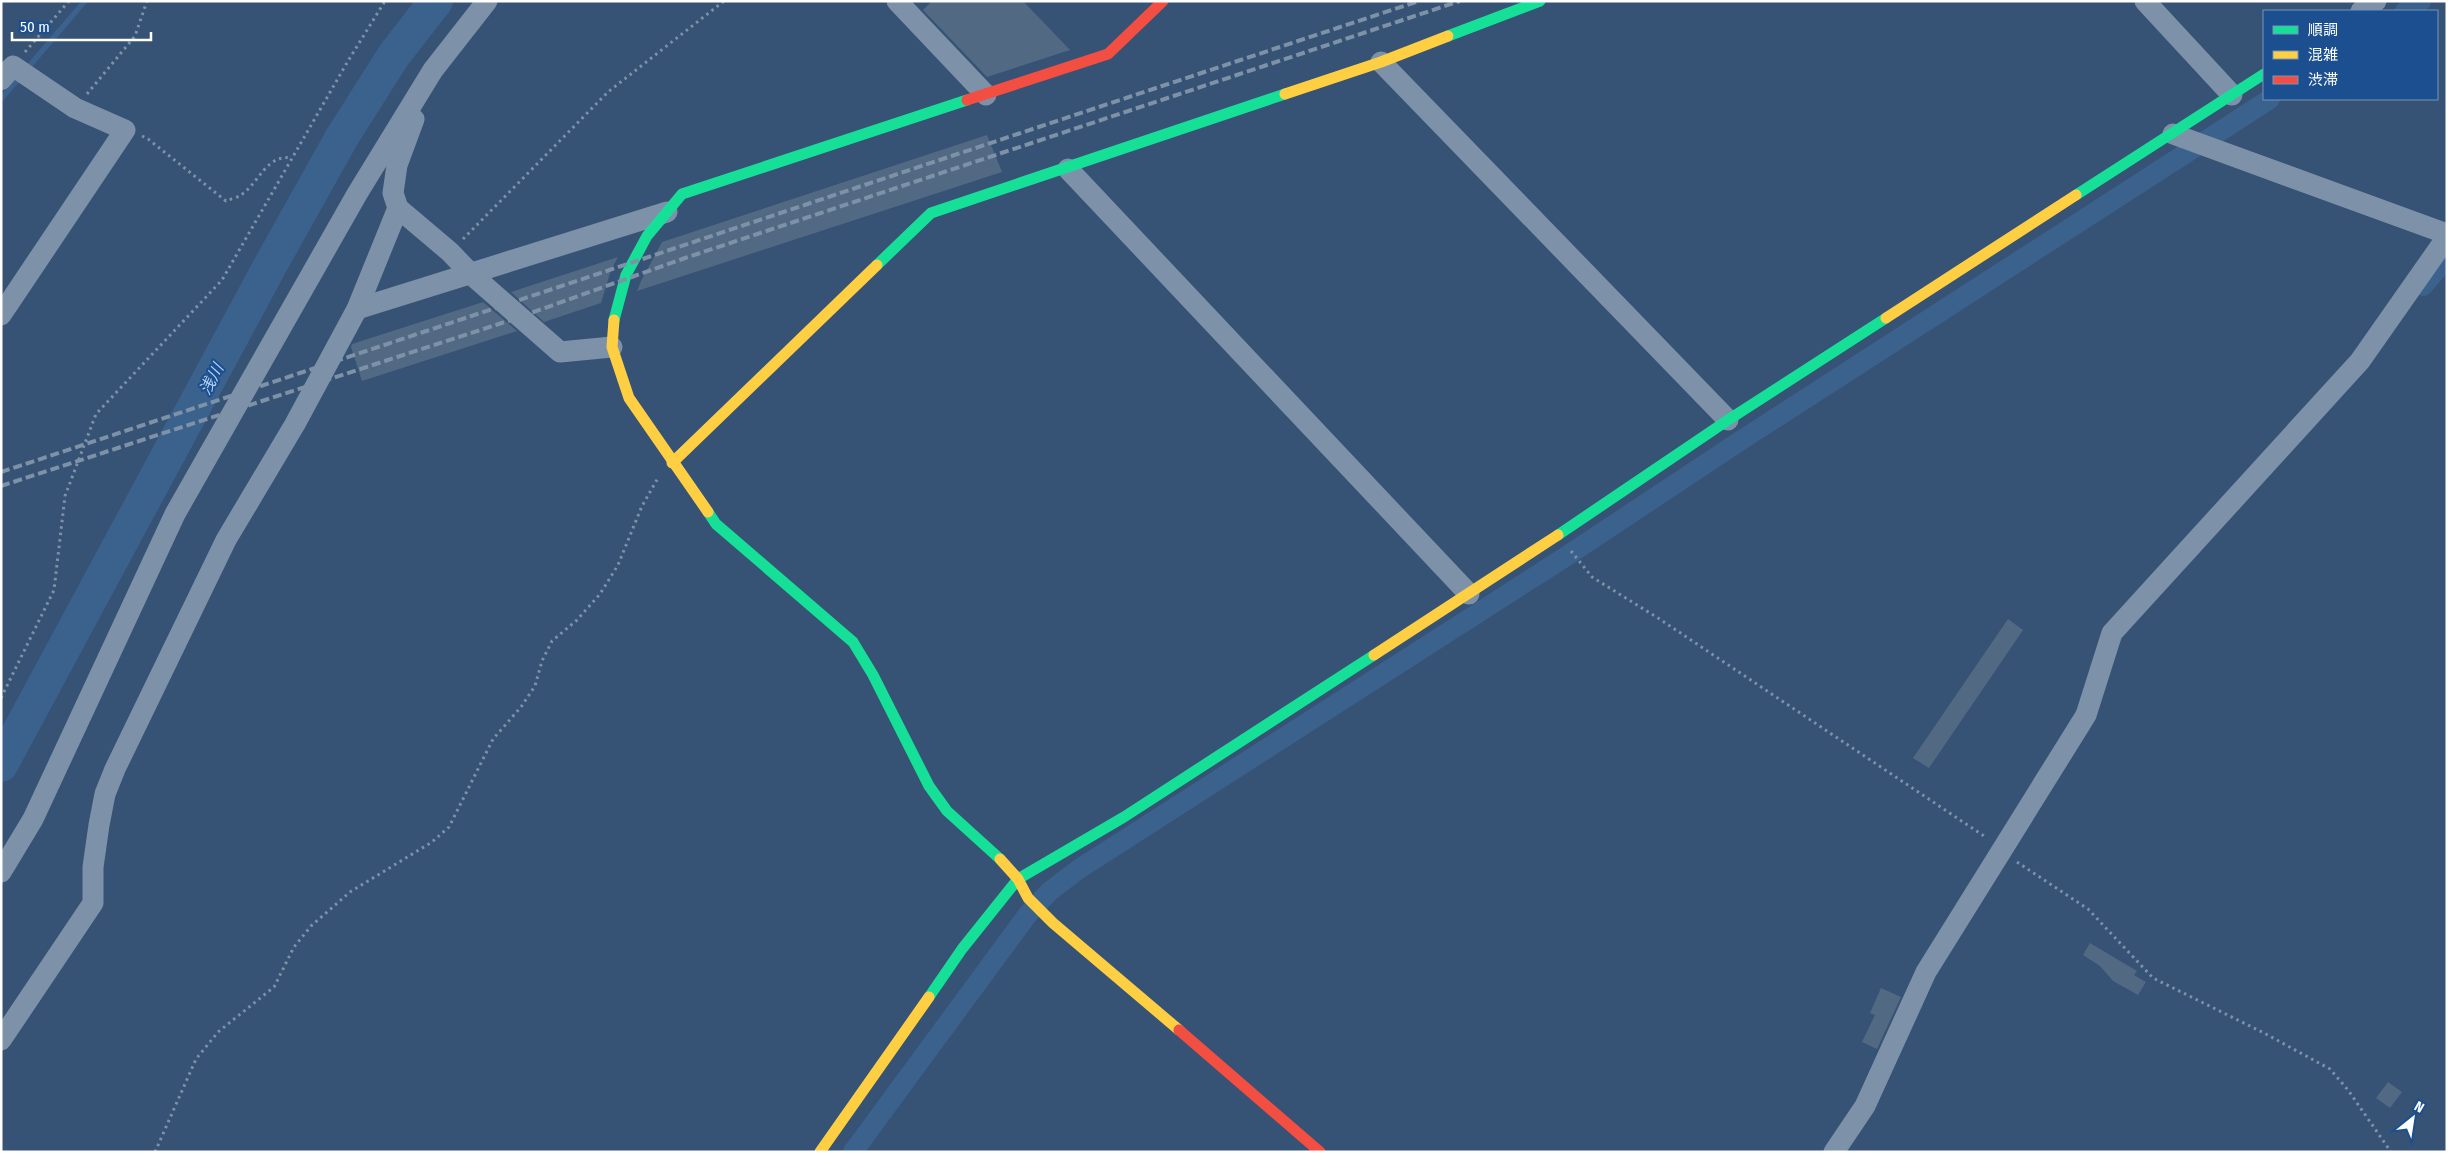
<svg xmlns="http://www.w3.org/2000/svg" width="2448" height="1153" viewBox="0 0 2448 1153" font-family="'Fira Sans Condensed','Noto Sans JP',sans-serif">
<style>
.lines{fill:none;stroke-linecap:round;stroke-linejoin:round}
.stream{stroke:#3b618d;stroke-width:5.5}
.canal{stroke:#3b618d;stroke-width:20}
.river{stroke:#3b618d;stroke-width:34}
.building{fill:#526984}
.path{stroke:#7d92a8;stroke-width:3;stroke-dasharray:2.5 4;stroke-linecap:butt}
.street{stroke:#7d92a8;stroke-width:21}
.fast{stroke:#16e098;stroke-width:11}
.slow{stroke:#ffcf43;stroke-width:11}
.jam{stroke:#f24e42;stroke-width:11}
.rail{stroke:#7e92a7;stroke-width:4;stroke-dasharray:9 4;stroke-linecap:butt}
.labels{text-anchor:middle;stroke-width:4;stroke-linejoin:round;paint-order:stroke}
.water-label{font-size:16px;font-style:italic;fill:#b5d3f5;stroke:#1b4f8f}
</style>
<rect width="100%" height="100%" fill="#365274"/>
<g class="lines">
<polyline class="stream" points="1,99 85,1"/>
<g class="canal">
<polyline points="2405,11 2421,1"/>
<polyline points="2423,286 2447,258"/>
<polyline points="853,1152 1028,914 1050,891 1079,869 1559,561 1740,441 2270,99"/>
</g>
<polyline class="river" points="1,765 271,264 342,137 394,55 436,1"/>
</g>
<g class="building">
<polygon points="932,1 1023,1 1070,50 987,77 923,10"/>
<polygon points="987,135 1002,172 637,291 641,281 662,242"/>
<polygon points="618,257 611,270 601,303 544,322 511,292"/>
<polygon points="483,302 517,331 362,381 351,347 352,344"/>
<polygon points="2008,619 2023,630 1929,768 1913,758"/>
<polygon points="2090,943 2137,971 2134,975 2146,982 2138,995 2113,981 2100,966 2083,955"/>
<polygon points="1881,988 1901,997 1877,1049 1862,1042 1875,1015 1870,1013"/>
<polygon points="2388,1082 2402,1092 2390,1108 2376,1098"/>
</g>
<g class="lines">
<g class="path">
<polyline points="25,52 69,1"/>
<polyline points="87,94 135,36 147,1"/>
<path d="M142,136L148,139L226,201C230,199 237,198 241,195C260,182 266,154 292,158"/>
<polyline points="463,239 608,92 724,1"/>
<polyline points="1571,551 1592,577 1658,618 1987,838"/>
<polyline points="1,698 54,590 65,496 96,414 222,280 348,61 385,1"/>
<polyline points="2017,862 2088,909 2153,978 2264,1033 2330,1069 2348,1090 2391,1152"/>
<polyline points="155,1152 196,1059 218,1032 274,987 294,947 311,926 350,892 432,842 449,827 493,739 521,707 535,686 542,661 552,641 577,620 600,594 618,565 642,506 658,478"/>
</g>
<g class="street">
<polyline points="897,1 986,95"/>
<polyline points="2145,1 2232,95"/>
<polyline points="2361,11 2376,1"/>
<polyline points="1381,62 1728,420"/>
<polyline points="1,80 13,66 75,108 125,130 1,315"/>
<polyline points="414,119 397,165 393,193 398,208 450,252 472,275 560,352 612,347"/>
<polyline points="2173,134 2447,234"/>
<polyline points="1068,169 1469,594"/>
<polyline points="357,309 667,212"/>
<polyline points="1,872 33,819 175,514 357,194 433,70 487,1"/>
<polyline points="1,1040 93,903 93,867 99,825 105,794 115,769 226,540 295,424 357,309 398,208"/>
<polyline points="1834,1152 1865,1106 1926,972 2086,715 2112,633 2360,361 2447,237"/>
</g>
<g class="fast">
<polyline points="1448,36 1540,1"/>
<polyline points="2076,195 2264,74"/>
<polyline points="877,265 931,213 1285,94"/>
<polyline points="614,320 626,275 647,236 682,194 967,100"/>
<polyline points="708,512 716,524 853,642 873,675 929,786 947,811 1000,859"/>
<polyline points="1558,535 1728,420 1886,318"/>
<polyline points="929,997 962,949 1018,879 1124,817 1374,655"/>
</g>
<g class="slow">
<polyline points="1285,94 1381,62 1448,36"/>
<polyline points="1886,318 2076,195"/>
<polyline points="614,320 612,347 629,398 708,512"/>
<polyline points="672,463 877,265"/>
<polyline points="1374,655 1558,535"/>
<polyline points="1000,859 1018,879 1028,898 1053,923 1179,1030"/>
<polyline points="820,1152 929,997"/>
</g>
<g class="jam">
<polyline points="967,100 1108,54 1163,1"/>
<polyline points="1179,1030 1320,1152"/>
</g>
<g class="rail">
<path d="M1,472C474,316 946,157 1419,1"/>
<polyline points="1,486 514,319 685,258 1460,1"/>
</g>
</g>
<g class="labels">
<g class="water-label">
<text transform="translate(211 379) rotate(-62)" y="6">浅川</text>
</g>
</g>
<rect width="2448" height="1153" fill="none" stroke="#ffffff" stroke-width="5"/>
<rect x="2263" y="10" width="175" height="90" fill="#1b4f8f" stroke="#7695bc"/>
<rect x="2273" y="26" width="25" height="8" fill="#16e098" stroke="#7695bc"/>
<text x="2308" y="35" font-size="15" fill="#ffffff">順調</text>
<rect x="2273" y="51" width="25" height="8" fill="#ffcf43" stroke="#7695bc"/>
<text x="2308" y="60" font-size="15" fill="#ffffff">混雑</text>
<rect x="2273" y="76" width="25" height="8" fill="#f24e42" stroke="#7695bc"/>
<text x="2308" y="85" font-size="15" fill="#ffffff">渋滞</text>
<g transform="translate(2413 1118) rotate(30)" stroke="#1b4f8f" stroke-width="4" paint-order="stroke">
<path d="M0-4L9 19L0 12L-9 19Z" fill="#ffffff"/>
<text y="-8" font-size="14" font-weight="bold" text-anchor="middle" fill="#ffffff">N</text>
</g>
<path d="M12 32v8h139v-8" fill="none" stroke="#ffffff" stroke-width="2.5"/>
<text x="20" y="32" font-size="15" fill="#ffffff" stroke="#1b4f8f" stroke-width="4" paint-order="stroke">50 m</text>
</svg>
